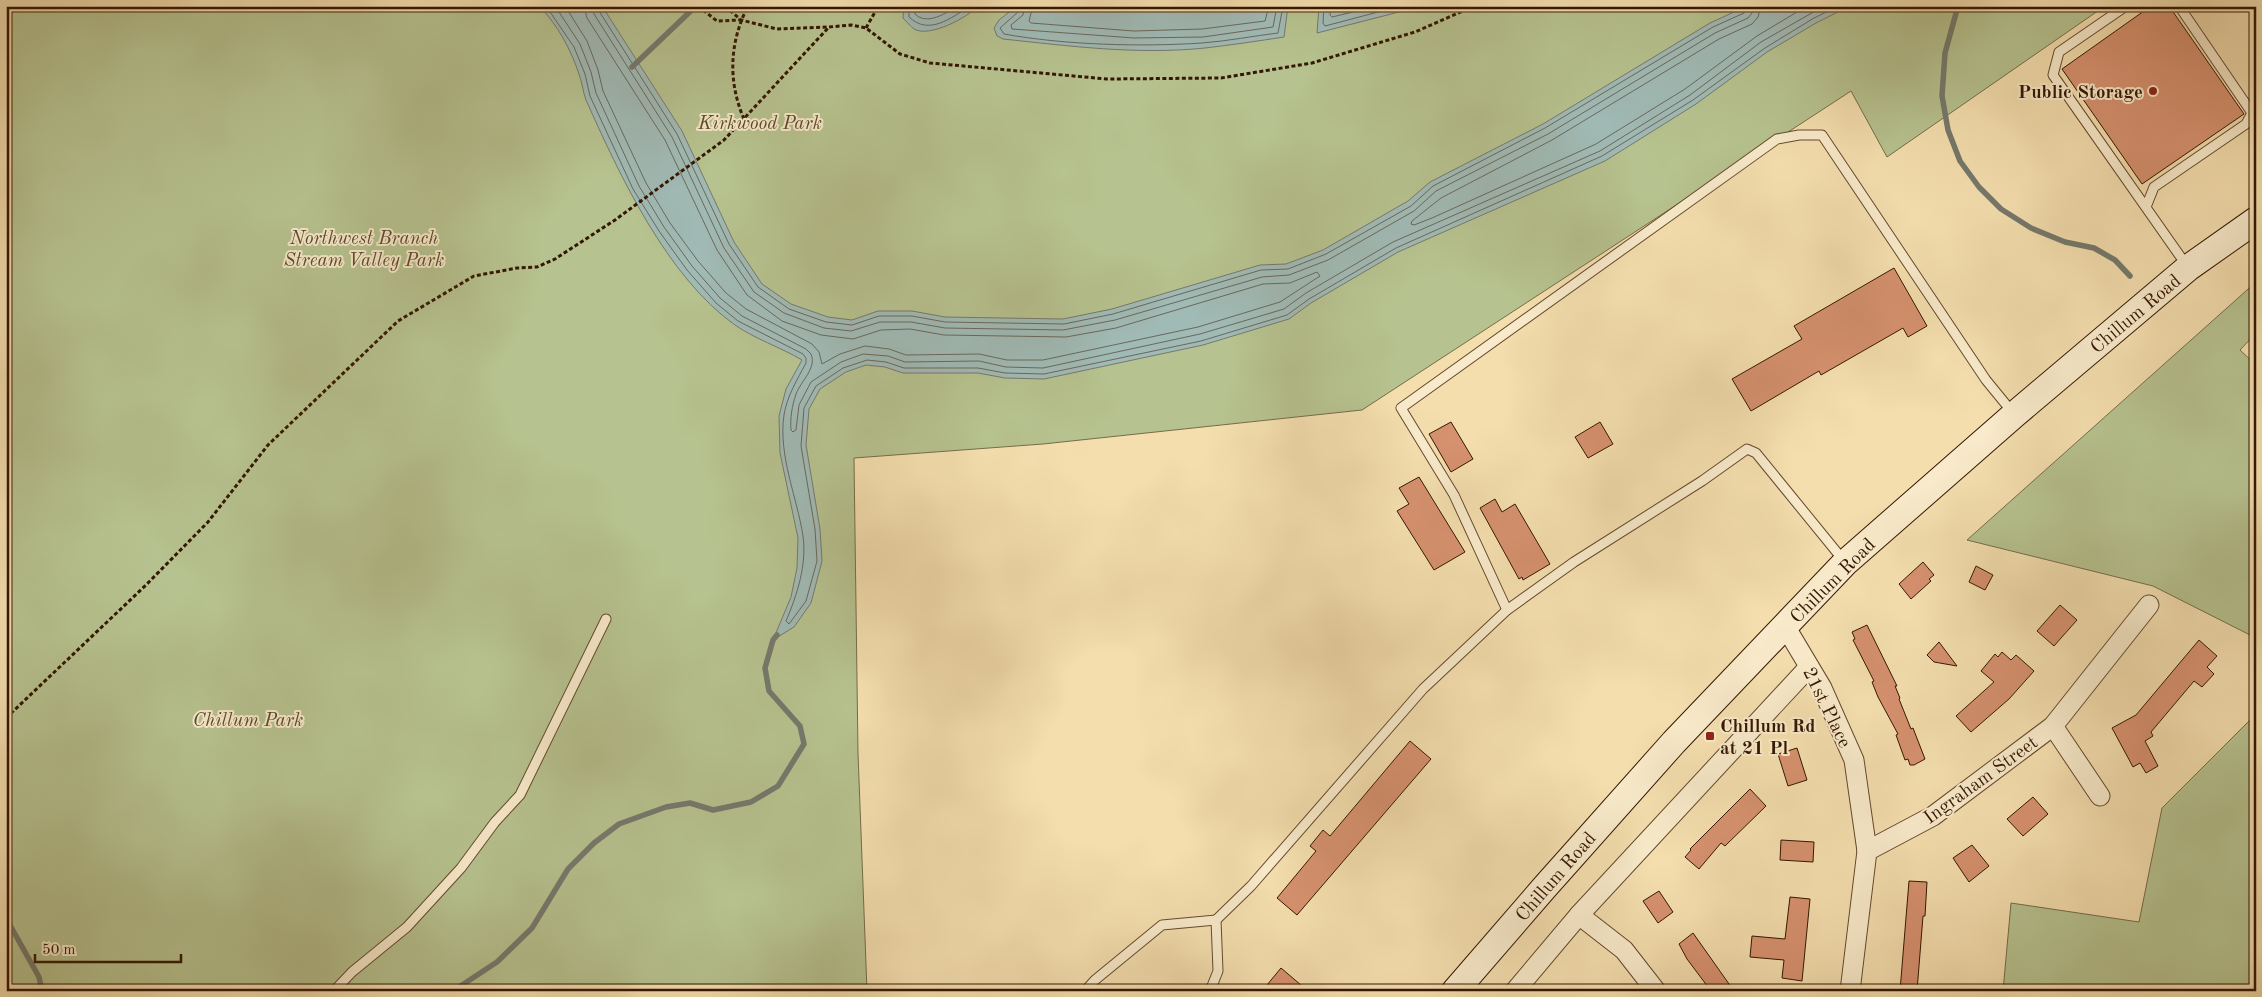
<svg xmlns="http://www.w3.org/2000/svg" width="2262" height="997" viewBox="0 0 2262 997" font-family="'Old Standard TT',serif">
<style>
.green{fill:#b6c28f;stroke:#756c48}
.water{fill:#a0bab5;stroke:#75796d}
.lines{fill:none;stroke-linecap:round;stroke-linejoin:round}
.shore{stroke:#6a685c;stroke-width:1}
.stream{stroke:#75796d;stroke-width:5.5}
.building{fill:#d6916f;stroke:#341702}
.service-casing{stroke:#64492d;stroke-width:11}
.minor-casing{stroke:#64492d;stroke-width:21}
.secondary-casing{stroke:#341702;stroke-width:28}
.path{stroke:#341702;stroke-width:3;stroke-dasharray:4 2.5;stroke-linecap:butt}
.service{stroke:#f8eaca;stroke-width:9}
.minor{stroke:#f8eaca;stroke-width:19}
.secondary{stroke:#f8eaca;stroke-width:26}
.poi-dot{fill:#8f2418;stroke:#f8eaca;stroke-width:2}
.labels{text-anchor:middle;stroke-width:4;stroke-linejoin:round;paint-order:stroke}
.poi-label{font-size:19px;font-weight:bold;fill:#341702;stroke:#f8eaca;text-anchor:end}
.park-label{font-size:19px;font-style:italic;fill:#5b4a2c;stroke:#f8eaca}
.street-label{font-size:19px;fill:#341702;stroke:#f8eaca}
</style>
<rect width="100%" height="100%" fill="#f4deae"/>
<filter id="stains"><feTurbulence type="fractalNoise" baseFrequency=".004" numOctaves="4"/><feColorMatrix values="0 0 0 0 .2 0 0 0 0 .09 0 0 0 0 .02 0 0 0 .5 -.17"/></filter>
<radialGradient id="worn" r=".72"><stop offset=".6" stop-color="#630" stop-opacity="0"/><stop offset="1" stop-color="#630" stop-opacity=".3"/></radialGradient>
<g class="green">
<polygon points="6,6 2105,6 1887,157 1851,91 1362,410 1043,444 854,458 858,753 867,991 6,991"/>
<polygon points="2256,282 2256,333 2240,350 2256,365 2256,638 2153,586 1967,540"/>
<polygon points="2256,714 2256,991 2003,991 2011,903 2139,922 2162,808"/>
</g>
<g class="water">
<path d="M539,6H602L682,131L734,242L762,284L791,304L828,317L852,320L878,311H912L945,317L1063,319L1112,309L1260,265L1286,264L1323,250L1408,201L1430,182L1543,124L1710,23L1747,6H1850L1816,23L1767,52L1696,104L1605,161L1398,252L1311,303L1289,319L1203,345L1044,379L1005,378L978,373H903L885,367L866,365L846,372L820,389L809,409L806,445L820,529L822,561L811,603L794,627L773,640L791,597L797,568L798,538L780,453L779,416L786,389L802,360C780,347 755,339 735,325C667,277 619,174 586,100C583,92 582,82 579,74C571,50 558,25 539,6Z"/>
<path d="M904,6H978C967,18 929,38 914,29C910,26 906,21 903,18Z"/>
<path d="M1017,6H1288L1284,37C1258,41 1231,45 1205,48C1138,55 1069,46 1003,39L997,36L994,28L999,20Z"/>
<polygon points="1319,6 1414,6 1399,12 1317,33"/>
</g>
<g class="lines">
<g class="shore">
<path d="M546,6L574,47L585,74L590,96L633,189L659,231L687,270L716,303L738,321L803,354L806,358V363C797,380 787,396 784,415C778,455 797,497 803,536C807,565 797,595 786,621L789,624L806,601L817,561L815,529L801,446L804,408L816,386L843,368L867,360L886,362L904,368H978L1005,373L1044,374L1201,341L1287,315L1309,299L1396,248L1602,156L1693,100L1765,48L1814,18L1839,6"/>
<path d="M555,6L580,44L591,72L596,93L639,186L664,227L692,266L720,298L742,316L806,349L811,354C817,368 801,381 796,394C792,406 790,418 791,430L793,432L796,430L799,405L811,382L841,362L863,354L888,356L905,362L979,361L1006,367L1043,368L1200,334L1284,309L1306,293L1393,242L1600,151L1690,95L1761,42L1824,6"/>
<polyline points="565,6 587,41 598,70 603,91 646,183 670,223 698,261 726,293 746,309 812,344 819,352 822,364 840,354 865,346 889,349 906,355 979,354 1007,360 1043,360 1198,327 1280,302 1320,276 1317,272 1290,283 1263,284 1116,328 1066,337 944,335 910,329 881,330 853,339 821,335 782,321 747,295 717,250 665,140 587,18 584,6"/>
<polyline points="592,6 594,14 672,137 724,248 754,292 784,313 824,328 851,331 880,322 911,322 945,328 1063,330 1115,320 1262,277 1289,275 1328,260 1414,211 1436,191 1548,134 1715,33 1748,18 1752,13 1753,6"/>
<polyline points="598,6 599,11 677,134 729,244 758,287 789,309 826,322 852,325 879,316 912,316 945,322 1064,324 1113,314 1261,270 1288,269 1326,254 1411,206 1433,186 1545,128 1713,27 1744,13 1747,6"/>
<path d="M909,6V17C929,36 951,18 970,6"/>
<path d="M915,6V14C927,26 946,13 958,6"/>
<path d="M1019,6L1018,12L1000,28L1004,34C1065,45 1140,47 1202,43C1228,41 1253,36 1278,33L1283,6"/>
<polyline points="1025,6 1023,15 1011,25 1012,29 1134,38 1203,37 1273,27 1277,6"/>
<polyline points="1033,6 1029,21 1031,23 1134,31 1202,29 1265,21 1269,6"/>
<polyline points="1324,6 1323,23 1325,26 1401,6"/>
<polyline points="1330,6 1330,15 1332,17 1378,6"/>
<polyline points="1761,6 1758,17 1752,24 1719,39 1552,140 1441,198 1412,221 1411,224 1414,225 1432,218 1596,144 1685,89 1757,36 1807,6"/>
</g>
<g class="stream">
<polyline points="1958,6 1945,53 1942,96 1948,130 1960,161 1979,187 2001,209 2031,228 2065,242 2094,248 2115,260 2130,276"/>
<polyline points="632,67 696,6"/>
<polyline points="6,918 39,977 42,991"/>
<polyline points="453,991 497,962 532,928 568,869 594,843 619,824 666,807 690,803 713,810 751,802 778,786 804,744 800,726 769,691 765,668 773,640 777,635"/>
</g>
</g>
<g class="building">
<polygon points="2151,6 2169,6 2244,114 2142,184 2062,69"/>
<polygon points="1894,268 1927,326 1908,337 1903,328 1821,375 1819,371 1751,411 1732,379 1802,339 1794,326"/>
<polygon points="1451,422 1473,459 1451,472 1429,434"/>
<polygon points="1600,422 1613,444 1588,458 1575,437"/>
<polygon points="1419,477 1465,552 1434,570 1397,511 1409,504 1399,488"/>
<polygon points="1495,499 1502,512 1515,504 1550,564 1523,580 1522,577 1519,579 1480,508"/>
<polygon points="1923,562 1934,575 1929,579 1931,581 1911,599 1899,584"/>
<polygon points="1976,566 1993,575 1985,590 1969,582"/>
<polygon points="2060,605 2077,620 2054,646 2037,631"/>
<polygon points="1867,625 1897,686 1895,686 1900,698 1899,699 1911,729 1913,728 1925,759 1914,765 1910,765 1908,759 1905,760 1896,735 1898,734 1878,697 1872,682 1874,681 1853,640 1855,639 1852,632"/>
<polygon points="2199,640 2217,656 2207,667 2214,674 2202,687 2194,681 2151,732 2153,736 2145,741 2158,766 2146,773 2140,763 2133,767 2112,728 2136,715"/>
<polygon points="1939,642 1957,666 1934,662 1927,655"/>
<polygon points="2002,652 2011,660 2016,655 2034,671 2009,699 1971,732 1956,716 1994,682 1981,671 1995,654 1998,657"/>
<polygon points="1410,741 1431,759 1297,915 1277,898 1316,851 1310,846 1323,830 1330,836"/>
<polygon points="1797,748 1807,780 1788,786 1778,754"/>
<polygon points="1750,789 1766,806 1725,846 1721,843 1699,869 1685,857 1691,850 1690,849"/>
<polygon points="2033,797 2048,814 2023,836 2007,819"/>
<polygon points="1781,840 1814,842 1813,862 1780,860"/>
<polygon points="1972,845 1989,866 1969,882 1953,858"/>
<polygon points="1909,881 1927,882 1925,916 1923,916 1917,991 1900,991"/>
<polygon points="1659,891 1673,912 1658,923 1643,901"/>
<polygon points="1790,897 1810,899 1802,981 1782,978 1784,960 1750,957 1752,936 1785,939"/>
<polygon points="1693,933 1734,991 1711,991 1687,959 1679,944"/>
<polygon points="1281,968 1308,991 1262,991"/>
</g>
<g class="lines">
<defs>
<g id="service">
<polyline points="2126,6 2059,52 2053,75 2187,266"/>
<polyline points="2146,207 2154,187 2246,124 2252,113 2179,6"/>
<polyline points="1507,610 1454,495 1401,408 1777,139 1799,135 1822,135 1986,380 2013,413"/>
<polyline points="334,991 352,972 407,927 461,868 495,822 520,795 606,619"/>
<polyline points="1085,991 1095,980 1162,925 1216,920 1251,886 1423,689 1507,610 1574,562 1702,481 1747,449 1756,453 1844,561"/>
<polyline points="1210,991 1218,971 1216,920"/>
</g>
<g id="minor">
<polyline points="1785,626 1822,688 1854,760 1867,851"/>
<polyline points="2053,726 2100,796"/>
<polyline points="1579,915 1624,950 1656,991"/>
<polyline points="1515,991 1579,915 1809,667"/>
<polyline points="1850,991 1867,851 1933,816 2053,726 2149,605"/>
</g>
<polyline id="secondary" points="1455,991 1544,888 1674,742 1845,563 2014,415 2188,268 2256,220"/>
</defs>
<use href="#service" class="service-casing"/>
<use href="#minor" class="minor-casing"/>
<use href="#secondary" class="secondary-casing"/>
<g class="path">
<polyline points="698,6 717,21 740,20"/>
<polyline points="725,6 741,20 777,29 829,27 851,25 866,28 900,54 930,63 1107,79 1221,78 1312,63 1415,32 1474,6"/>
<polyline points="866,28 875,12 876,6"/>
<path d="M744,119C728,82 729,43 748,6"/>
<polyline points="6,718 146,585 208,522 268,445 398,321 474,276 517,268 537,267 555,259 615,220 724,140 829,27"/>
</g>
<use href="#service" class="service"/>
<use href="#minor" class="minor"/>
<use href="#secondary" class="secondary"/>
</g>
<g class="poi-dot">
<circle cx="2153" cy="91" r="5"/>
<rect x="1705" y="731" width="10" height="10" rx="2.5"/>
</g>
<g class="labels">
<g class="poi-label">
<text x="2143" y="98">Public Storage</text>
<text x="1720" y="732" text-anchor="start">Chillum Rd<tspan x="1720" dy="22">at 21 Pl</tspan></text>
</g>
<g class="park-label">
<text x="760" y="129">Kirkwood Park</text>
<text x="364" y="244">Northwest Branch<tspan x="364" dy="22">Stream Valley Park</tspan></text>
<text x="248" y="726">Chillum Park</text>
</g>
<g class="street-label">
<text transform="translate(2135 313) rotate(-40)" y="7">Chillum Road</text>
<text transform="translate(1832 580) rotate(-45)" y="7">Chillum Road</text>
<text transform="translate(1828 707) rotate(64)" y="7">21st Place</text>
<text transform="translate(1980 779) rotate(-36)" y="7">Ingraham Street</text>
<text transform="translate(1555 876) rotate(-49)" y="7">Chillum Road</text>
</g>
</g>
<rect width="2262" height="997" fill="none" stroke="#f4deae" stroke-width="25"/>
<rect x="8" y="8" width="2247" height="982" fill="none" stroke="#341702" stroke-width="2.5"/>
<rect x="12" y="12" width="2237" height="972" fill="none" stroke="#341702"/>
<path d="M35 954v8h146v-8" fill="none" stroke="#341702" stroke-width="2.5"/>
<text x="42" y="954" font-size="15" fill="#341702" stroke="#f8eaca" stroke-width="4" paint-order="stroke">50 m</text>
<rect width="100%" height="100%" filter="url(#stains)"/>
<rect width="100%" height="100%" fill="url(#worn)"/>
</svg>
